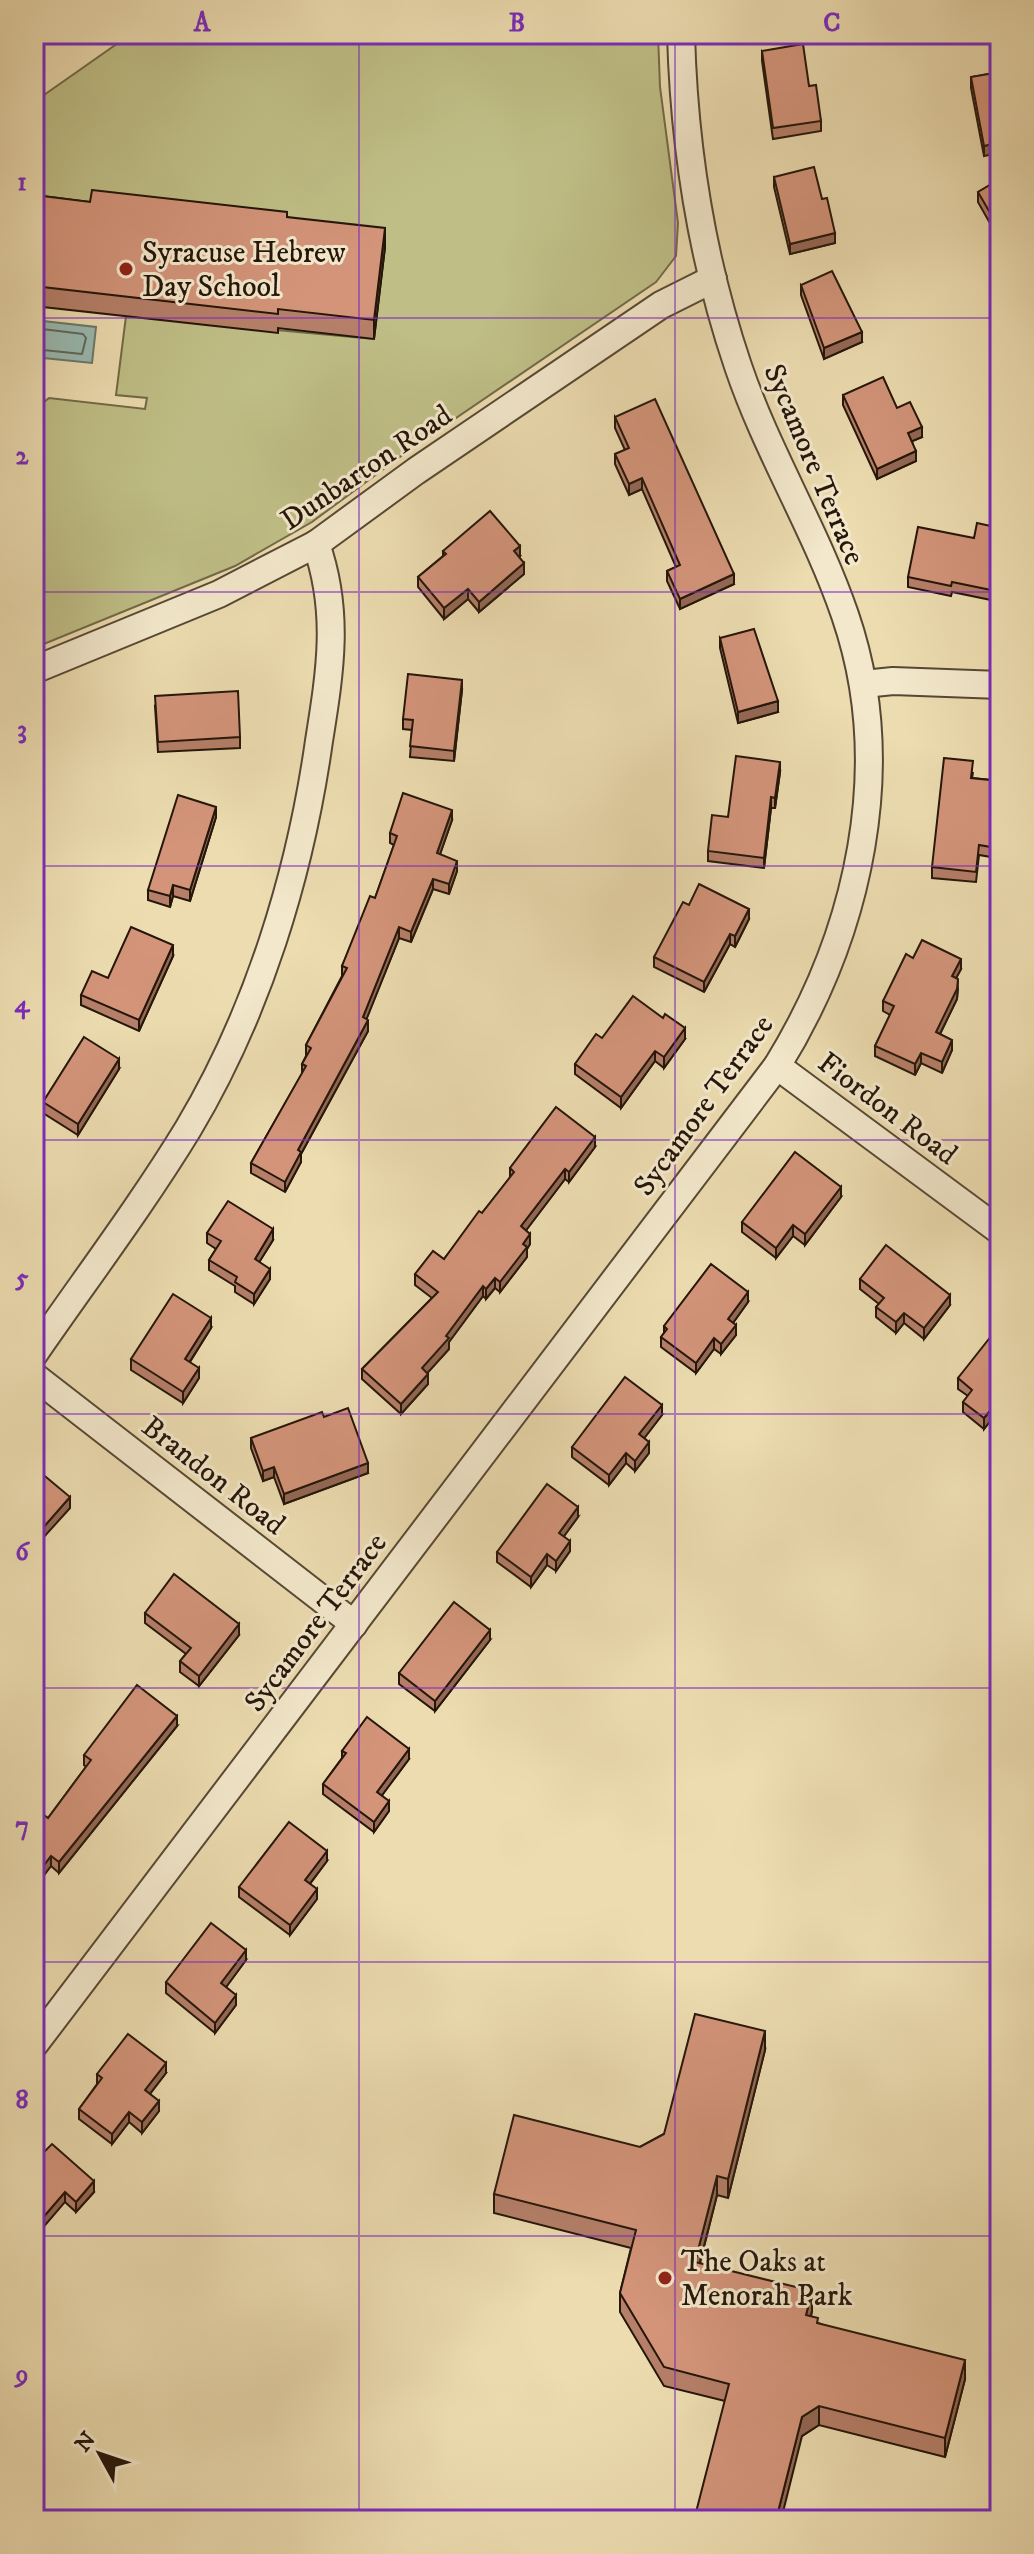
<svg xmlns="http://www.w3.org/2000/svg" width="1034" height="2554" viewBox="0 0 1034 2554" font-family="'IM FELL DW Pica',serif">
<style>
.green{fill:#bfbe86;stroke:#726a48;stroke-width:2}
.water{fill:#99bab1;stroke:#6b786e;stroke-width:2}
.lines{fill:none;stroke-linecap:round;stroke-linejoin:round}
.shore{stroke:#5f685e;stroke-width:2}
.minor-casing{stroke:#574834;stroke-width:30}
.minor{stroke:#f3e8cc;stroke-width:26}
.wall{fill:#b57f69;stroke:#25160a;stroke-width:2}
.shaded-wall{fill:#946855;stroke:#25160a;stroke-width:2}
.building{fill:#d3947a;stroke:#25160a;stroke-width:2}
.grid{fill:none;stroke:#7b2cbf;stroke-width:2;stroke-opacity:0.55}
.poi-dot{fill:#8f2418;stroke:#f3e8cc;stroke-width:3}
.labels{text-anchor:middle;stroke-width:6;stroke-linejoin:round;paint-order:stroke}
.poi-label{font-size:30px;fill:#25160a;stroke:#f3e8cc;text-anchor:start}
.street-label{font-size:30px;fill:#25160a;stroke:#f3e8cc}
.neatline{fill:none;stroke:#7b2cbf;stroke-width:3}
.grid-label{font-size:26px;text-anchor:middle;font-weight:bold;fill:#7b2cbf}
</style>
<rect width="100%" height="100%" fill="#ecdcb0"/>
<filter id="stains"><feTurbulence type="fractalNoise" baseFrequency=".0025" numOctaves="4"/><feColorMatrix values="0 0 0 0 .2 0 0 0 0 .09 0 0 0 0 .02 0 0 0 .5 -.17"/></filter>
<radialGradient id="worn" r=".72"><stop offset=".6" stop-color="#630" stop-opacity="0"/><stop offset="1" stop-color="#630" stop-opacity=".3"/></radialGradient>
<polygon class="green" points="131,34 658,34 660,87 678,223 676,256 656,282 412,448 312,522 235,566 34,648 34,410 49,398 145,409 147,398 116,395 126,316 374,339 34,214 34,102"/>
<polygon class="water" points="34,320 96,327 92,363 34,357"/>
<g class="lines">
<polyline class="shore" points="34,328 83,334 86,338 82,354 34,349"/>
<defs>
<g id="minor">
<polyline points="34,670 219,594 316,544 416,471 661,305 713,279"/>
<polyline points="864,684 893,681 1000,685"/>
<polyline points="777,1066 1000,1231"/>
<path d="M34,1354C85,1280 141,1206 188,1129C258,1012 300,875 319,741C330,672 340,612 316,544"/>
<polyline points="34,1376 354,1624"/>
<path d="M34,2045L777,1066C859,933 897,766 845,615C816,530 767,452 738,366C702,260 684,145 681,34"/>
</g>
</defs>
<use href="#minor" class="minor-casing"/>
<use href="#minor" class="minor"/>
</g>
<g class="wall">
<polygon points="969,34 1000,34 1000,36 969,39"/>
<polygon points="762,51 809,86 821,121 821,131 773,139 762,61"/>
<polygon points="1000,72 984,156 971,88 971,77"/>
<polygon points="774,177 822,199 835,243 790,254 774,187"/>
<polygon points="1000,179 1000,241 978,202 978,192"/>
<polygon points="34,195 90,202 287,217 385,247 374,339 278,328 278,333 34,306"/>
<polygon points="801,285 862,342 824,359 801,295"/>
<polygon points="843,395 897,408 922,437 912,441 916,461 877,479 843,405"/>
<polygon points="615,417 734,584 680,609 667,581 667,571 676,567 642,489 629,495 615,464 615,454 625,450 615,428"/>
<polygon points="1000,528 991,600 952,592 951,596 908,587 908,577 974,538"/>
<polygon points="443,551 520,556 519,557 524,574 479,612 468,599 444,619 418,587 418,577 443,556"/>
<polygon points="720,638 778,712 738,723 720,648"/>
<polygon points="462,690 454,761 410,757 412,730 403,729 403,719"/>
<polygon points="155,706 240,737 240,748 158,752"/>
<polygon points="780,772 775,808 771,808 764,868 708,861 708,851 728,817"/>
<polygon points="973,772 972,778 1000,781 1000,838 993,837 991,857 979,855 976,882 932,878 932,867"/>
<polygon points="216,817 190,901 173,896 170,907 148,900 148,890"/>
<polygon points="452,820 440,854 457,871 449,894 433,889 411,942 399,938 366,1019 368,1031 301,1154 301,1162 285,1192 251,1173 251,1163 302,1074 302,1064 306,1056 306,1045 342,976 342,966 375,898 394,845 390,843 390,833"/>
<polygon points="689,905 749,919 735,947 730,944 704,992 654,967 654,957"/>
<polygon points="173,956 139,1031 81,1005 81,995 108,978"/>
<polygon points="913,958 961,969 956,978 958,989 957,999 940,1034 952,1050 942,1073 921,1063 915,1075 875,1056 875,1046 890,1015 883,1011 883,1001"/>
<polygon points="602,1038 685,1039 664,1068 655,1061 621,1108 575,1074 575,1064"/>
<polygon points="119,1069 78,1135 43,1113 43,1102"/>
<polygon points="1000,1088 1000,1115 992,1109 992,1099"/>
<polygon points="595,1147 569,1182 565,1179 526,1230 530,1244 527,1249 527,1257 500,1292 495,1288 486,1299 483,1296 449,1342 449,1349 427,1373 428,1384 401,1414 362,1379 362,1369 432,1298 415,1285 415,1274 444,1259 482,1213 510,1178 510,1168"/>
<polygon points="841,1197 805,1245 793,1236 776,1258 742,1232 742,1222"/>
<polygon points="207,1233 273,1240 259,1262 270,1279 254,1304 235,1292 235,1286 209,1270 209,1260 216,1249 207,1243"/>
<polygon points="860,1279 950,1305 924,1339 904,1323 896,1333 876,1317 876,1307 879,1304 860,1289"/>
<polygon points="748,1302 733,1323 736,1335 721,1354 714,1349 696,1373 661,1347 661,1337 664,1333 664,1326"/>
<polygon points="211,1328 190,1362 199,1378 183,1403 131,1370 131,1359"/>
<polygon points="1000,1334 1000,1421 994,1416 984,1429 963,1412 963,1402 968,1396 958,1389 958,1378"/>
<polygon points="662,1415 644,1438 649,1453 635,1471 626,1463 609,1485 572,1457 572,1447"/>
<polygon points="324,1417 368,1473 284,1504 274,1477 263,1481 251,1448 251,1438"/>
<polygon points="578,1517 564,1536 570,1551 556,1571 547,1565 531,1587 497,1562 497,1552"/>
<polygon points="145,1613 239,1635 199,1686 180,1672 180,1661 186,1654 145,1623"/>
<polygon points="490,1640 435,1711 399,1684 399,1673"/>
<polygon points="177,1726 59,1873 51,1866 34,1888 34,1812 48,1818 86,1767 84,1765 84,1755"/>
<polygon points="342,1751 409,1759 382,1795 389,1811 374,1832 323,1794 323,1784 342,1758"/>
<polygon points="327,1861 310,1884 317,1899 290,1935 239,1897 239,1887"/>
<polygon points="246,1960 226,1987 236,2005 215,2033 166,1993 166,1982"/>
<polygon points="765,2050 728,2198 717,2195 700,2263 812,2311 811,2316 818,2323 965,2379 945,2457 819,2425 802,2436 725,2401 664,2386 620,2312 620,2293 631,2248 494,2213 494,2194 640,2147 664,2134"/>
<polygon points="166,2073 150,2094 159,2111 142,2133 129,2122 112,2144 79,2119 79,2109 97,2084 97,2074"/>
<polygon points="34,2162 94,2192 76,2212 65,2202"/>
</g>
<g class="shaded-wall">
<polygon points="1000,142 1000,153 984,156 984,146"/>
<polygon points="385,228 385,247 374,339 374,320"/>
<polygon points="835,233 835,243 790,254 790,244"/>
<polygon points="862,332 862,342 824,359 824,348"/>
<polygon points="922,427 922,437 908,443 908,433"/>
<polygon points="916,451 916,461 877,479 877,469"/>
<polygon points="642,478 642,489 629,495 629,484"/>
<polygon points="520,546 520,556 514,561 514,551"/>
<polygon points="1000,546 1000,557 991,600 991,590"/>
<polygon points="524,563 524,574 479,612 479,602"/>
<polygon points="734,574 734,584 680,609 680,599"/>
<polygon points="468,589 468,599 444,619 444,608"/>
<polygon points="462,680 462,690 454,761 454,751"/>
<polygon points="778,701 778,712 738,723 738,712"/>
<polygon points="780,762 780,772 775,808 775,798"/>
<polygon points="771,797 771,808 764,868 764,858"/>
<polygon points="216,807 216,817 190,901 190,890"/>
<polygon points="452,810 452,820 437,863 437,853"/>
<polygon points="457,861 457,871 449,894 449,884"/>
<polygon points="433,879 433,889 411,942 411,932"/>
<polygon points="173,885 173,896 170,907 170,896"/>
<polygon points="749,909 749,919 735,947 735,936"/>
<polygon points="399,927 399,938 363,1028 363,1017"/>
<polygon points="730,934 730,944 704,992 704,982"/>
<polygon points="173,945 173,956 139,1031 139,1020"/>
<polygon points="961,959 961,969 952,986 952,976"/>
<polygon points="958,979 957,999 936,1042 936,1032"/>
<polygon points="368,1020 368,1031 301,1154 301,1162 285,1192 285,1182 298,1150"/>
<polygon points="685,1028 685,1039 664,1068 664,1057"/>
<polygon points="952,1040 952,1050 942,1073 942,1062"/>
<polygon points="655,1051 655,1061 621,1108 621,1097"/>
<polygon points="921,1053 921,1063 915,1075 915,1064"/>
<polygon points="119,1059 119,1069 78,1135 78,1124"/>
<polygon points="595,1137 595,1147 569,1182 569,1172"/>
<polygon points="565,1169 565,1179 521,1237 521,1226"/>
<polygon points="841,1187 841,1197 805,1245 805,1234"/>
<polygon points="793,1225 793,1236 776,1258 776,1248"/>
<polygon points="273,1229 273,1240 255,1269 255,1259"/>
<polygon points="530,1234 530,1244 527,1249 527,1257 500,1292 500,1282 523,1244"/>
<polygon points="270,1269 270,1279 254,1304 254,1294"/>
<polygon points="495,1278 495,1288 486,1299 486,1289"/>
<polygon points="483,1286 483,1296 449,1342 449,1349 422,1379 422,1368"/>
<polygon points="748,1292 748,1302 728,1330 728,1319"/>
<polygon points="950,1295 950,1305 924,1339 924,1328"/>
<polygon points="904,1313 904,1323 896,1333 896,1322"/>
<polygon points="211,1318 211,1328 185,1369 185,1359"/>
<polygon points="736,1325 736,1335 721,1354 721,1344"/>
<polygon points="714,1338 714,1349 696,1373 696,1363"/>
<polygon points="199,1368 199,1378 183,1403 183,1392"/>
<polygon points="428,1374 428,1384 401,1414 401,1404"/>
<polygon points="662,1405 662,1415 639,1445 639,1434"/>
<polygon points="994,1406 994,1416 984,1429 984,1418"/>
<polygon points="649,1442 649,1453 635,1471 635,1461"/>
<polygon points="626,1453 626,1463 609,1485 609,1475"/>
<polygon points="368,1463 368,1473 284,1504 284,1494"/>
<polygon points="274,1467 274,1477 263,1481 263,1471"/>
<polygon points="70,1497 70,1508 34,1548 34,1538"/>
<polygon points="578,1507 578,1517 559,1543 559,1533"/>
<polygon points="570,1541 570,1551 556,1571 556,1561"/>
<polygon points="547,1554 547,1565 531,1587 531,1577"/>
<polygon points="239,1624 239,1635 199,1686 199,1676"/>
<polygon points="490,1630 490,1640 435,1711 435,1701"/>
<polygon points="177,1716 177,1726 59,1873 59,1862"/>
<polygon points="409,1749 409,1759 377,1802 377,1792"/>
<polygon points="389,1801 389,1811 374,1832 374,1822"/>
<polygon points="327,1851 327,1861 305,1890 305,1880"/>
<polygon points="51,1856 51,1866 34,1888 34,1878"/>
<polygon points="317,1889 317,1899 290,1935 290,1925"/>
<polygon points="246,1950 246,1960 221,1994 221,1983"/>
<polygon points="236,1995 236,2005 215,2033 215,2023"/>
<polygon points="765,2031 765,2050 728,2198 728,2179"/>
<polygon points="166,2063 166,2073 145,2100 145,2090"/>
<polygon points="159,2101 159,2111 142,2133 142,2122"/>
<polygon points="129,2112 129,2122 112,2144 112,2134"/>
<polygon points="717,2176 717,2195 695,2281 695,2262"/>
<polygon points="94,2181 94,2192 76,2212 76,2202"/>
<polygon points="65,2192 65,2202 34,2238 34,2228"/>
<polygon points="812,2291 812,2311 806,2334 806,2315"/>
<polygon points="965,2360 965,2379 945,2457 945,2438"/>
<polygon points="819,2406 819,2425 802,2436 781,2520 776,2520 802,2417"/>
</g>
<g class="building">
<polygon points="803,44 809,86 816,85 821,121 773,128 762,51"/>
<polygon points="1000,72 1000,142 984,146 971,77"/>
<polygon points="814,167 822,199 827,198 835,233 790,244 774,177"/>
<polygon points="1000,179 1000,230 978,192"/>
<polygon points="92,190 287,212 287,217 385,228 374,320 278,309 278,314 34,286 34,195 90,202"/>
<polygon points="832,271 862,332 824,348 801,285"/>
<polygon points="883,377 897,408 910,402 922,427 908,433 916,451 877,469 843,395"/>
<polygon points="655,399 734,574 680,599 667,571 680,565 642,478 629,484 615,454 629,448 615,417"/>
<polygon points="490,511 520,546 514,551 524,563 479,602 468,589 444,608 418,577 446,554 443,551"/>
<polygon points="977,523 1000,528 1000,546 991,590 952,582 951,586 908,577 918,527 974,538"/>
<polygon points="754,629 778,701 738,712 720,638"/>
<polygon points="408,674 462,680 454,751 410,746 413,720 403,719"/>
<polygon points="238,691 240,737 158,742 155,696"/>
<polygon points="736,756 780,762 775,798 771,797 764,858 708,851 712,815 728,817"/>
<polygon points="944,758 973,761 971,778 1000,781 1000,828 993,827 991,847 979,845 976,872 932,867"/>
<polygon points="403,793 452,810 437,853 457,861 449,884 433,879 411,932 399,927 363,1017 368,1020 298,1150 301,1152 285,1182 251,1163 306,1066 302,1064 311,1048 306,1045 347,968 342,966 370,896 375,898 397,836 390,833"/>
<polygon points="178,795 216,807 190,890 173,885 170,896 148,890"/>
<polygon points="699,884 749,909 735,936 730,934 704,982 654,957 683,902 689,905"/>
<polygon points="131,927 173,945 139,1020 81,995 92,971 108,978"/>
<polygon points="922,940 961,959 952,976 958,979 957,989 936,1032 952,1040 942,1062 921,1053 915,1064 875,1046 894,1006 883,1001 906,954 913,958"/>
<polygon points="633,996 663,1018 665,1014 685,1028 664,1057 655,1051 621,1097 575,1064 596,1034 602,1038"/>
<polygon points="84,1037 119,1059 78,1124 43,1102"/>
<polygon points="1000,1088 1000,1105 992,1099"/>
<polygon points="556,1107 595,1137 569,1172 565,1169 521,1226 530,1234 523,1244 527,1247 500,1282 495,1278 486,1289 483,1286 446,1336 449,1338 422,1368 428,1374 401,1404 362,1369 438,1292 415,1274 433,1251 444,1259 479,1211 482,1213 514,1172 510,1168"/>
<polygon points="795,1152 841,1187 805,1234 793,1225 776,1248 742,1222"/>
<polygon points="228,1201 273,1229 255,1259 270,1269 254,1294 235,1282 237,1277 209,1260 221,1241 207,1233"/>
<polygon points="886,1245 950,1295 924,1328 904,1313 896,1322 876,1307 884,1298 860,1279"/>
<polygon points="711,1264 748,1292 728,1319 736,1325 721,1344 714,1338 696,1363 661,1337 667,1329 664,1326"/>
<polygon points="173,1294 211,1318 185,1359 199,1368 183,1392 131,1359"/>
<polygon points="996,1330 1000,1334 1000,1411 994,1406 984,1418 963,1402 972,1390 958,1378"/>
<polygon points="625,1377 662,1405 639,1434 649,1442 635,1461 626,1453 609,1475 572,1447"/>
<polygon points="348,1408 368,1463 284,1494 274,1467 263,1471 251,1438 322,1412 324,1417"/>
<polygon points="40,1472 70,1497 34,1538 34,1478"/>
<polygon points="547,1484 578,1507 559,1533 570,1541 556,1561 547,1554 531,1577 497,1552"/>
<polygon points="174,1574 239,1624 199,1676 180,1661 191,1648 145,1613"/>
<polygon points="454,1602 490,1630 435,1701 399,1673"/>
<polygon points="137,1685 177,1716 59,1862 51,1856 34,1878 34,1812 36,1809 48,1818 91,1760 84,1755"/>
<polygon points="367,1717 409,1749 377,1792 389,1801 374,1822 323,1784 346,1753 342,1751"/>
<polygon points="289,1822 327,1851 305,1880 317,1889 290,1925 239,1887"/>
<polygon points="211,1923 246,1950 221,1983 236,1995 215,2023 166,1982"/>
<polygon points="695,2014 765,2031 728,2179 717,2176 695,2262 812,2291 806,2315 818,2318 817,2323 965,2360 945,2438 819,2406 802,2417 776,2520 694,2520 729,2384 664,2367 620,2293 636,2230 494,2194 514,2115 640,2147 664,2134"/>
<polygon points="128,2034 166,2063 145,2090 159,2101 142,2122 129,2112 112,2134 79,2109 102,2078 97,2074"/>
<polygon points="52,2144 94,2181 76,2202 65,2192 34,2228 34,2162"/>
</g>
<path class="grid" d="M359,34V2520M675,34V2520M34,318H1000M34,592H1000M34,866H1000M34,1140H1000M34,1414H1000M34,1688H1000M34,1962H1000M34,2236H1000"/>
<g class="poi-dot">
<circle cx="126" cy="269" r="8"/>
<circle cx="665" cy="2278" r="8"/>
</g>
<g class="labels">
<g class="poi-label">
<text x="142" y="262">Syracuse Hebrew<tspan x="142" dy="34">Day School</tspan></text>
<text x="681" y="2271">The Oaks at<tspan x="681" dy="34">Menorah Park</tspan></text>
</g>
<g class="street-label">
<text transform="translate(815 464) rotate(67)" y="10">Sycamore Terrace</text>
<text transform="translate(366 467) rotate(-34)" y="10">Dunbarton Road</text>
<text transform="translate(703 1105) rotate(-54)" y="10">Sycamore Terrace</text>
<text transform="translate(888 1108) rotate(37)" y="10">Fiordon Road</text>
<text transform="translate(214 1475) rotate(38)" y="10">Brandon Road</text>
<text transform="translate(315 1622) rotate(-53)" y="10">Sycamore Terrace</text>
</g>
</g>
<rect width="1034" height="2554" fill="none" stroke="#ecdcb0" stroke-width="88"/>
<g transform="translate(100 2454) rotate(310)" stroke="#f3e8cc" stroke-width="6" paint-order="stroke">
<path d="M0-6L14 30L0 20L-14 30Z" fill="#25160a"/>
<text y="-12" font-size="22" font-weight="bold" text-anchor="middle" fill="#25160a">N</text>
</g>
<rect x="44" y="44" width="946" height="2466" class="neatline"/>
<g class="grid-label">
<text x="202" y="31">A</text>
<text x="517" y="31">B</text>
<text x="832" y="31">C</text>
<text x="22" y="190">1</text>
<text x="22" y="464">2</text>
<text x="22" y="738">3</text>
<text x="22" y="1012">4</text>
<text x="22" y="1286">5</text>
<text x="22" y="1560">6</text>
<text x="22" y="1834">7</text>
<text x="22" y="2108">8</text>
<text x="22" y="2382">9</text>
</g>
<rect width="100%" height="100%" filter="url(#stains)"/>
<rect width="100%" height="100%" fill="url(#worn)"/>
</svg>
